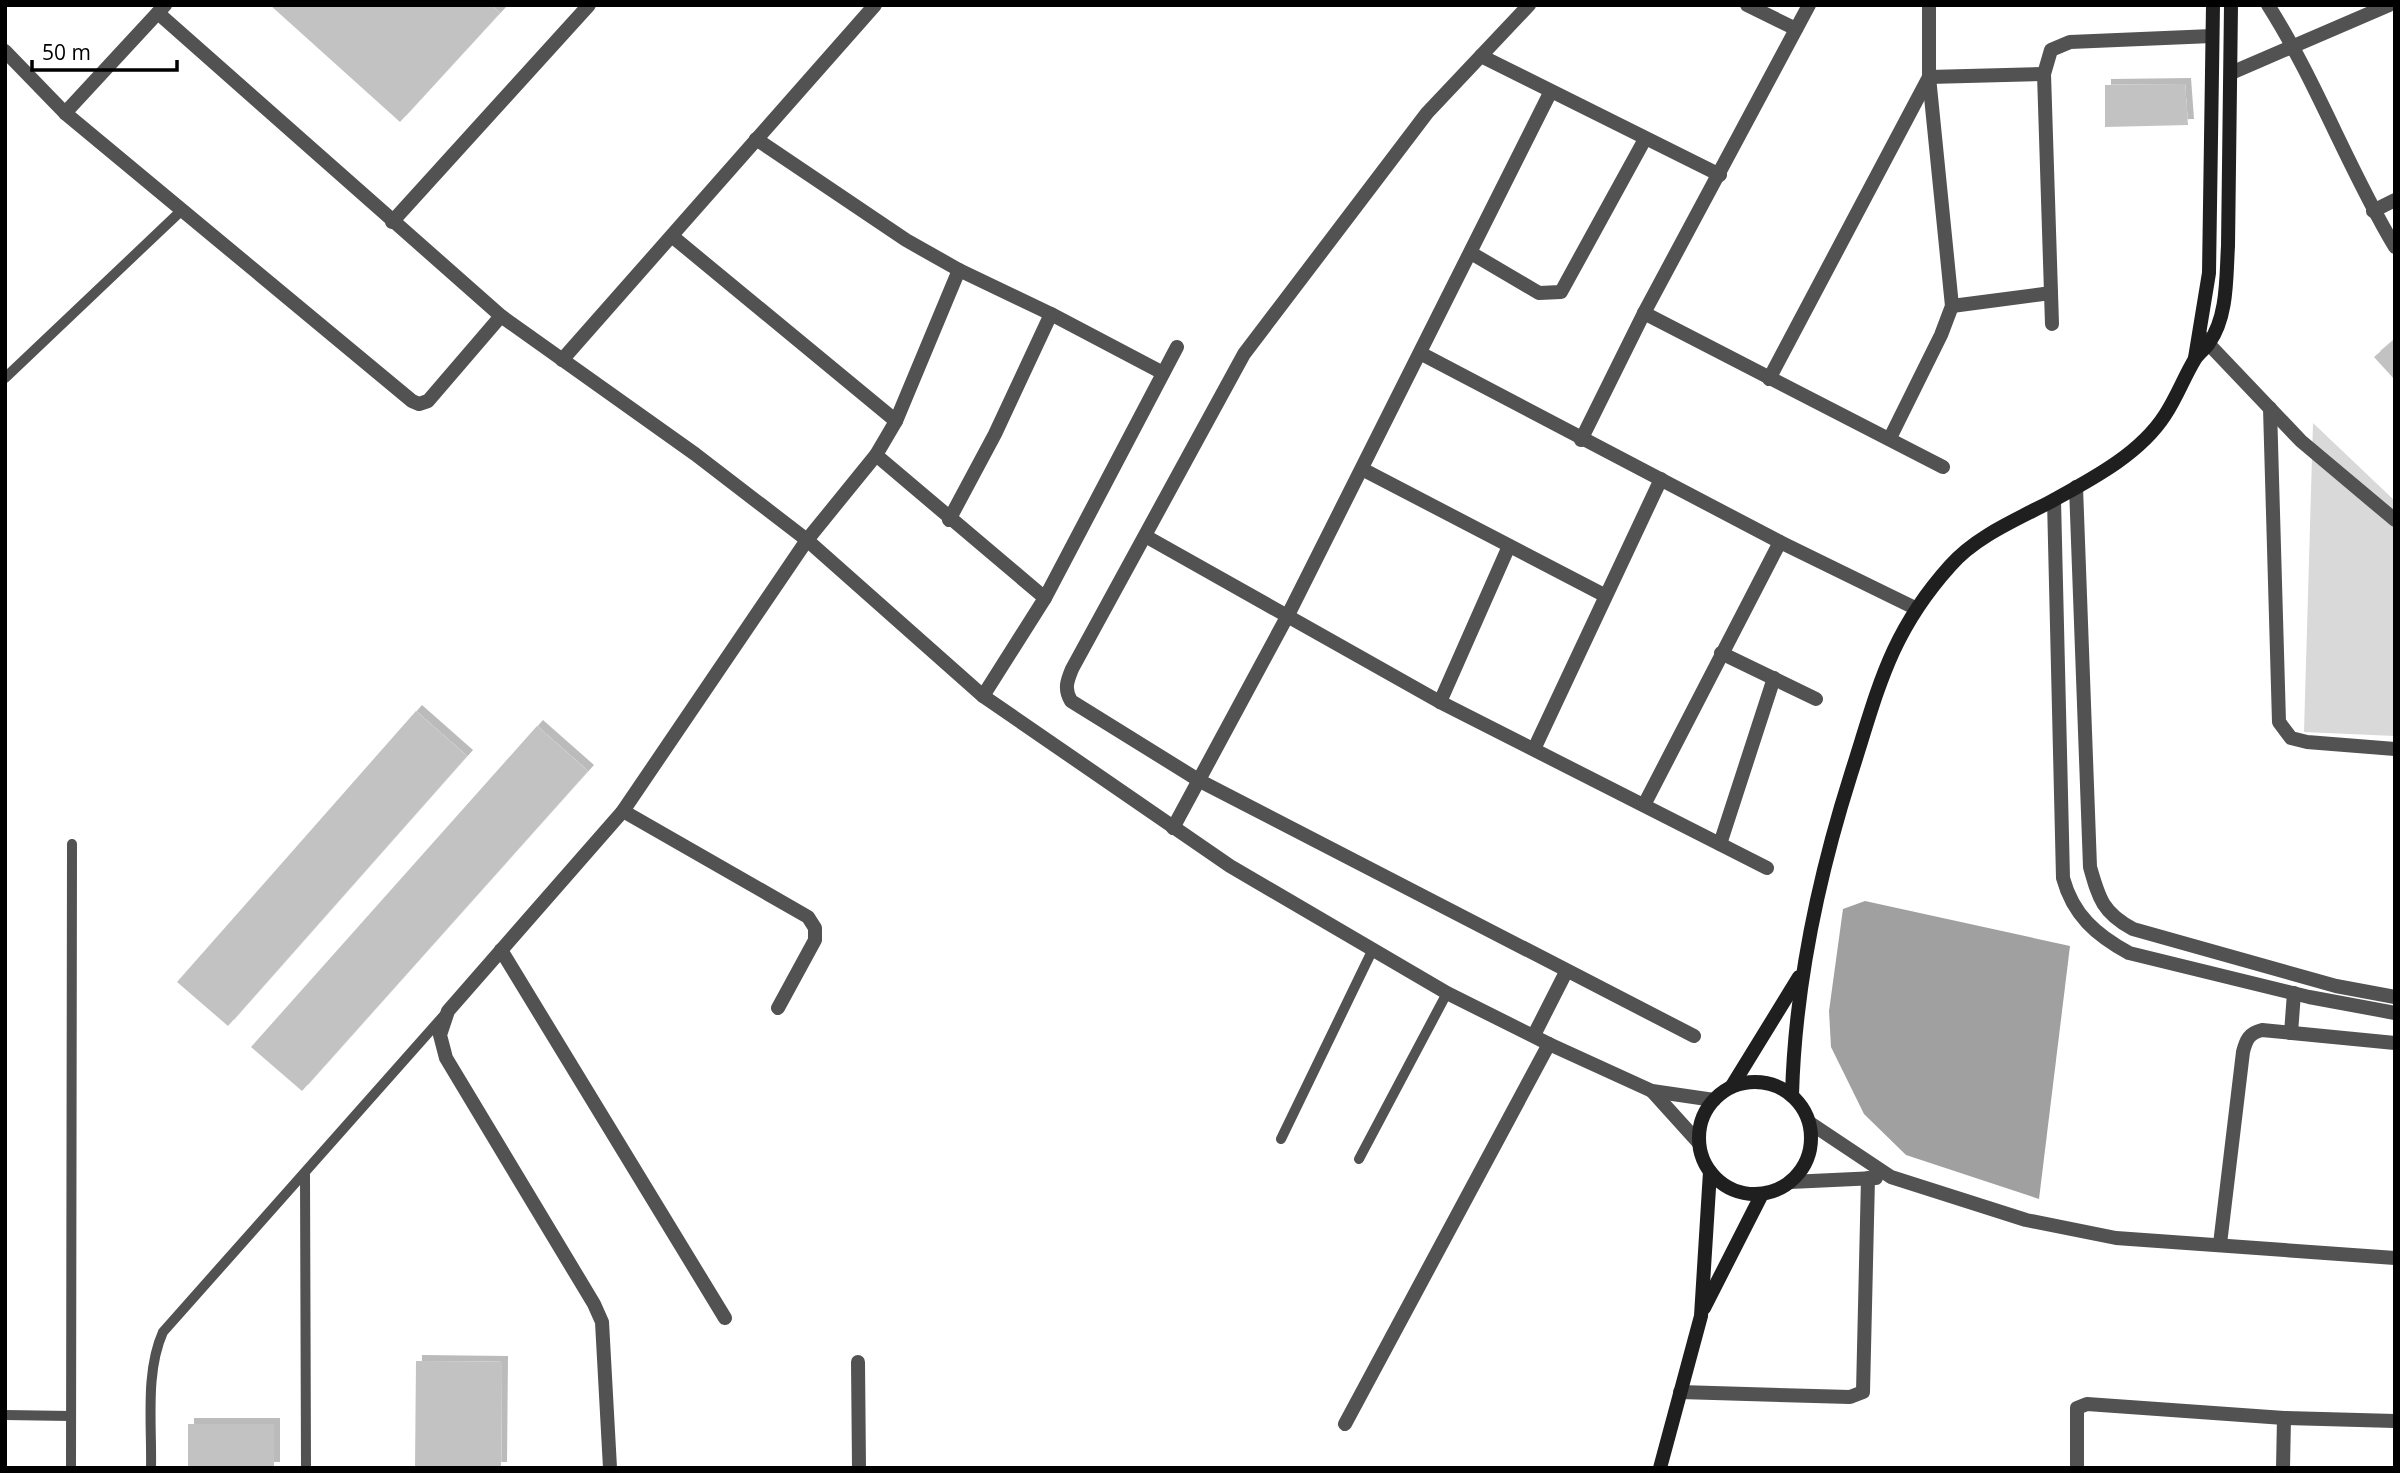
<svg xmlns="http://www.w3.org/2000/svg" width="2400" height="1473" viewBox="0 0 2400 1473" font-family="'Open Sans',sans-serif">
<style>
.green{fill:#d9d9d9}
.water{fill:#a0a0a0}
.building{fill:#c2c2c2;filter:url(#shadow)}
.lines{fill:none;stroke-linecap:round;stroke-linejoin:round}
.lane{stroke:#525252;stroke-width:10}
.street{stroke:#525252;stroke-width:14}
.secondary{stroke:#1f1f1f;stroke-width:14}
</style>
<defs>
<filter id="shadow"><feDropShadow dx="6" dy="-6" stdDeviation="0" flood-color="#0004"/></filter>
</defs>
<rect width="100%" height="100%" fill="#fff"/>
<polygon class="green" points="2313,423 2395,501 2395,736 2304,732"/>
<polygon class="water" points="1865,901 2070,946 2039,1199 1906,1155 1864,1114 1831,1047 1829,1011 1843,909"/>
<g class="building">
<polygon points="270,5 491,5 500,13 400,122"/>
<polygon points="2185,84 2188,125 2105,127 2105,85"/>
<polygon points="2395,339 2395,380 2374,357"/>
<polygon points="416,711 467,756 228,1026 177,982"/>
<polygon points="537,726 588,771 302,1091 251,1047"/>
<polygon points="416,1361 502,1362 501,1468 415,1468"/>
<rect x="188" y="1424" width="86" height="44"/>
</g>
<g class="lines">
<g class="lane">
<polyline points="5,378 182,210"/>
<polyline points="1281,1139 1373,949"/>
<polyline points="1359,1159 1447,993"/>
<polyline points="305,1175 306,1468"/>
<polyline points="5,1415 71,1416"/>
<polyline points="71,1468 72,844"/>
<path d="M151,1468C152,1424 145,1372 163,1332L446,1013"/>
</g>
<g class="street">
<path d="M1529,5L1427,113L1244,354L1072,669C1067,681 1064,689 1071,701L1200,781L1694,1036"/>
<polyline points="1747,5 1796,29"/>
<path d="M2268,5C2317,82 2348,169 2395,247"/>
<polyline points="158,13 501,316 695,454 807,540 983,696 1230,866 1447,993 1549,1044 1652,1091 1714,1100"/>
<polyline points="5,51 65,113 412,401 419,404 428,401 501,316"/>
<polyline points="1481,56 1720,175"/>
<polyline points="2231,73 2389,5"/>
<polyline points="65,113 165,5"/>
<polyline points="756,139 906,240 959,270 1051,314 1163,373"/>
<polyline points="2373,211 2395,200"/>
<polyline points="392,222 589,5"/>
<polyline points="673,237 896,421"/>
<polyline points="1471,253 1539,293 1561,292 1645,139"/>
<polyline points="1952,306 2051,293"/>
<polyline points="1644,313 1943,467"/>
<polyline points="2052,324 2044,74 2051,50 2070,42 2212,36"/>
<polyline points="2202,337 2301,441 2395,520"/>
<polyline points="1420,353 1780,542 1915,608"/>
<polyline points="562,360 875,5"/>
<polyline points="1769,379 1929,77 2044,74"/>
<polyline points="2270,408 2279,722 2291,738 2307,742 2395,749"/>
<polyline points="1890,438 1941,335 1952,306 1929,77 1929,5"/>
<polyline points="1581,440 1644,313 1809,5"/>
<polyline points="876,455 1045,598"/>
<polyline points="1362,469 1604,595"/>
<path d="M2076,487L2090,867C2099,899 2103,913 2133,929L2336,986L2395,997"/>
<path d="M2054,500L2063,878C2073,915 2096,935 2129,953L2309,997L2395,1013"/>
<polyline points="949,520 995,434 1051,314"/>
<polyline points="1147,537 1440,702 1767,868"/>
<polyline points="1721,653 1816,699"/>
<polyline points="983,696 1045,598 1177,347"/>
<polyline points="1440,702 1509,546"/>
<polyline points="1535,747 1661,479"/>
<polyline points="1644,805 1780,542"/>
<polyline points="623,811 808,917 815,928 815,940 778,1008"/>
<polyline points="1173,828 1288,615 1550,93"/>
<polyline points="1720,844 1774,678"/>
<polyline points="501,950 725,1318"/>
<polyline points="2291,1033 2294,993"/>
<polyline points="1534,1035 1566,972"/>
<polyline points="1652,1091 1699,1143"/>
<polyline points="1810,1123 1891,1177 2026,1220 2116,1238 2395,1258"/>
<polyline points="1790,1182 1876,1178"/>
<path d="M2220,1244L2243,1052C2246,1040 2249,1033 2262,1030L2395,1043"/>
<polyline points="858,1362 859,1468"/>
<polyline points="1680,1392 1850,1397 1863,1392 1868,1178"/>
<polyline points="1345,1424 1549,1044"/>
<polyline points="610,1468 602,1322 594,1304 446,1058 440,1035 448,1011 623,811 807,540 876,455 896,421 959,270"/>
<polyline points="2077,1468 2077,1408 2087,1404 2284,1418 2395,1421"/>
<polyline points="2283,1468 2284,1418"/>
</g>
<g class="secondary">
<polyline points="2195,358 2209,273 2213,5"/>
<circle cx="1755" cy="1138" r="56"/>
<polyline points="1732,1086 1799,977"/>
<path d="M1792,1095C1795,985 1818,878 1851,774C1878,690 1889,634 1950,566C1976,536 2018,519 2052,501C2092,479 2140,454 2165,415C2177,397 2184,377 2195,359C2199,353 2205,349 2209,343C2228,316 2226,277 2228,246L2231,5"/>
<polyline points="1704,1308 1762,1194"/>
<polyline points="1660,1468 1701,1316 1710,1172"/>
</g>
</g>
<rect width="2400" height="1473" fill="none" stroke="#000000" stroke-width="14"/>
<path d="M32 60v10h145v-10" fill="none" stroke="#000000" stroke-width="3.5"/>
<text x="42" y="60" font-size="21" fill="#000000" stroke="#ffffff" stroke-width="5" paint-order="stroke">50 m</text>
</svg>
